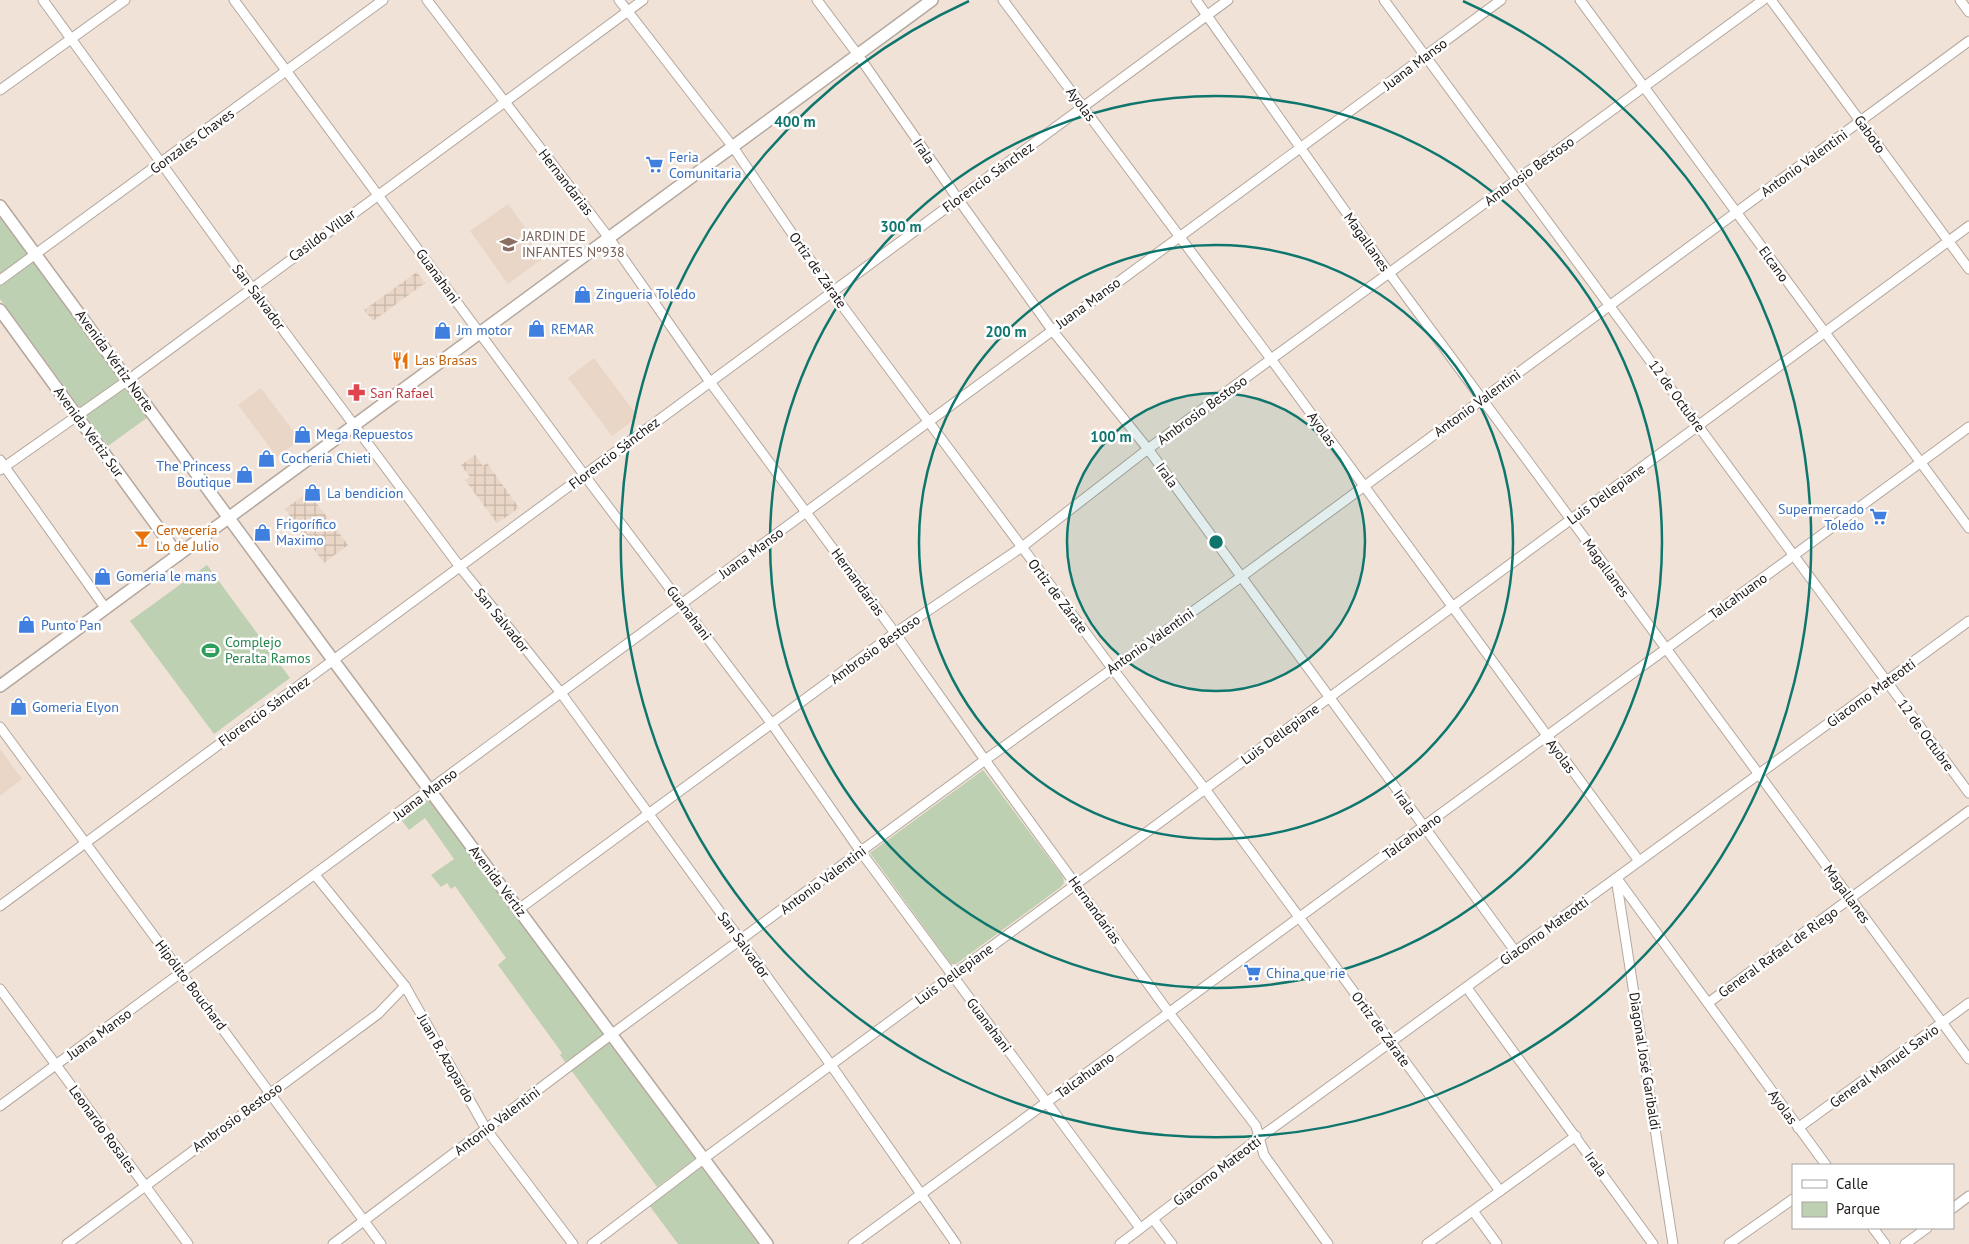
<svg xmlns="http://www.w3.org/2000/svg" width="1969" height="1244" viewBox="0 0 1969 1244" font-family="'PT Sans',sans-serif">
<style>
.built{fill:#e9d6c6}
.industrial{fill:url(#industrial-grid)}
.green{fill:#bed0b2}
.lines{fill:none;stroke-linecap:round;stroke-linejoin:round}
.street-casing{stroke:#b4a79d;stroke-width:11}
.secondary-casing{stroke:#b4a79d;stroke-width:14}
.street{stroke:#fff;stroke-width:9}
.secondary{stroke:#fff;stroke-width:11}
.ring{fill:none;stroke:#0f766e;stroke-width:2.5}
.labels{text-anchor:middle;stroke-width:5;stroke-linejoin:round;paint-order:stroke}
.street-label{font-size:14px;fill:#1d1815;stroke:#fff}
.shop-label{font-size:14px;fill:#366cbe;stroke:#fff;text-anchor:start}
.education-label{font-size:14px;fill:#785e54;stroke:#fff;text-anchor:start}
.food-label{font-size:14px;fill:#c56008;stroke:#fff;text-anchor:start}
.health-label{font-size:14px;fill:#be3a42;stroke:#fff;text-anchor:start}
.leisure-label{font-size:14px;fill:#27864d;stroke:#fff;text-anchor:start}
.centre{fill:#0f766e;stroke:#fff;stroke-width:2.5}
.ring-label{font-size:15px;text-anchor:middle;font-weight:bold;fill:#0f766e;stroke:#fff;stroke-width:5;stroke-linejoin:round;paint-order:stroke}
</style>
<defs>
<pattern id="industrial-grid" width="8" height="8" patternUnits="userSpaceOnUse" patternTransform="scale(1.25)"><rect width="8" height="8" fill="#e9d6c6"/><path d="M0 4h8M4 0v8" fill="none" stroke="#c7b7a9"/></pattern>
</defs>
<rect width="100%" height="100%" fill="#f0e2d7"/>
<g class="built">
<polygon points="508,204 546,256 508,284 470,231"/>
<polygon points="594,358 638,417 612,436 568,378"/>
<polygon points="261,388 300,440 277,457 238,405"/>
<polygon points="0,749 22,779 0,796"/>
</g>
<g class="industrial">
<polygon points="417,272 425,283 373,321 364,310"/>
<polygon points="475,455 483,466 487,463 519,508 497,523 465,480 470,477 461,465"/>
<polygon points="308,492 348,545 324,563 285,509"/>
</g>
<g class="green">
<polygon points="0,215 148,417 108,446 0,299"/>
<polygon points="207,565 290,678 214,734 130,621"/>
<polygon points="983,770 1063,877 1064,883 1061,887 956,964 951,964 870,853"/>
<polygon points="428,797 695,1159 657,1187 560,1055 562,1053 498,965 506,958 455,886 451,889 447,883 441,887 431,875 454,859 425,818 409,830 400,818"/>
<polygon points="701,1167 758,1244 678,1244 649,1205"/>
</g>
<g class="lines">
<defs>
<g id="street">
<polyline points="43,0 251,287 460,567 561,693 831,1065 956,1244"/>
<polyline points="234,0 585,476 772,724 861,852 1140,1228"/>
<polyline points="427,0 609,238 710,382 895,633 985,760 1170,1014 1256,1126 1264,1155 1328,1244"/>
<polyline points="619,0 733,147 832,292 1112,668 1205,789 1500,1191"/>
<polyline points="817,0 858,55 958,199 1052,330 1148,449 1515,951"/>
<polyline points="1003,0 1271,359 1639,861"/>
<polyline points="1196,0 1389,273 1969,1059"/>
<polyline points="1384,0 1969,793"/>
<polyline points="1580,0 1969,528"/>
<polyline points="1771,0 1969,269"/>
<polyline points="1960,0 1969,12"/>
<polyline points="0,90 125,0"/>
<polyline points="0,280 383,0"/>
<polyline points="0,460 106,609"/>
<polyline points="0,470 128,380 643,0"/>
<polyline points="0,727 381,1244"/>
<polyline points="315,875 405,986 486,1129 573,1244"/>
<polyline points="1616,878 1673,1244"/>
<polyline points="1618,880 1826,1165"/>
<polyline points="0,906 1228,0"/>
<polyline points="519,909 895,633 1022,547 1148,449 1763,0"/>
<polyline points="1467,988 1653,1244"/>
<polyline points="0,989 188,1244"/>
<polyline points="1708,1003 1969,811"/>
<polyline points="0,1106 1501,0"/>
<polyline points="1798,1128 1969,1003"/>
<polyline points="1953,1208 1969,1196"/>
<polyline points="1473,1211 1497,1244"/>
<polyline points="1153,1219 1172,1244"/>
<polyline points="1873,1228 1885,1244"/>
<polyline points="67,1244 378,1014 405,986"/>
<polyline points="333,1244 612,1034 985,760 1241,577 1969,41"/>
<polyline points="592,1244 706,1157 1969,226"/>
<polyline points="853,1244 1969,427"/>
<polyline points="1120,1244 1259,1138 1969,621"/>
<polyline points="1427,1244 1576,1136"/>
<polyline points="1729,1244 1793,1199"/>
<polyline points="1905,1244 1927,1228"/>
</g>
<g id="secondary">
<polyline points="0,206 333,660 767,1244"/>
<polyline points="0,310 178,555"/>
<polyline points="0,686 932,0"/>
</g>
</defs>
<use href="#street" class="street-casing"/>
<use href="#secondary" class="secondary-casing"/>
<use href="#street" class="street"/>
<use href="#secondary" class="secondary"/>
</g>
<circle cx="1216" cy="542" r="149" fill="#0f766e" fill-opacity=".12"/>
<g class="ring">
<circle cx="1216" cy="542" r="149"/>
<circle cx="1216" cy="542" r="297"/>
<circle cx="1216" cy="542" r="446"/>
<path d="M1463 1A595 595 0 1 1 969 1"/>
</g>
<defs>
<symbol id="supermarket-bare" viewBox="-9 -9 18 18"><path d="M-6-5.5h2.5l.6 2H6L4.5 2H-2.5L-4.4-4H-6ZM-1.5 3.2a1.3 1.3 0 1 0 .1 0ZM3 3.2a1.3 1.3 0 1 0 .1 0Z" fill="#3f7fe0" stroke="#fff" stroke-width="2.5" paint-order="stroke"/></symbol>
<symbol id="school-bare" viewBox="-9 -9 18 18"><path d="M0-5L7-2L0 1L-7-2ZM-4 1L0 2.5L4 1V4Q0 6-4 4Z" fill="#8d6e63" stroke="#fff" stroke-width="2.5" paint-order="stroke"/></symbol>
<symbol id="shop-bare" viewBox="-9 -9 18 18"><path d="M-5-2.5h2.3a2.7 3.5 0 0 1 5.4 0H5L5.5 6h-11ZM-1.5-2.5h3a1.5 2.3 0 0 0-3 0Z" fill="#3f7fe0" stroke="#fff" stroke-width="2.5" paint-order="stroke"/></symbol>
<symbol id="restaurant-bare" viewBox="-9 -9 18 18"><path d="M-5-6h1v4h1v-4h1v4h1v-4h1v5L-1.5 .5V6h-2V.5L-5-1ZM5-6V6H3V1.5H1.5Q1.5-4 5-6Z" fill="#e8710a" stroke="#fff" stroke-width="2.5" paint-order="stroke"/></symbol>
<symbol id="pharmacy-bare" viewBox="-9 -9 18 18"><path d="M-2-6h4v4h4v4h-4v4h-4v-4h-4v-4h4Z" fill="#e0444e" stroke="#fff" stroke-width="2.5" paint-order="stroke"/></symbol>
<symbol id="bar-bare" viewBox="-9 -9 18 18"><path d="M-6-5H6L.8 .8V4.5H3.5V6h-7V4.5H-.8V.8Z" fill="#e8710a" stroke="#fff" stroke-width="2.5" paint-order="stroke"/></symbol>
<symbol id="stadium-bare" viewBox="-9 -9 18 18"><path d="M0-5a6.5 5 0 1 0 0 10a6.5 5 0 1 0 0-10ZM-3.5-1.8h7v3.6h-7Z" fill="#2e9e5b" stroke="#fff" stroke-width="2.5" paint-order="stroke"/></symbol>
</defs>
<g fill-rule="evenodd">
<use href="#supermarket-bare" x="642" y="152" width="25" height="25"/>
<use href="#school-bare" x="496" y="232" width="25" height="25"/>
<use href="#shop-bare" x="570" y="282" width="25" height="25"/>
<use href="#shop-bare" x="524" y="316" width="25" height="25"/>
<use href="#shop-bare" x="430" y="318" width="25" height="25"/>
<use href="#restaurant-bare" x="388" y="348" width="25" height="25"/>
<use href="#pharmacy-bare" x="344" y="380" width="25" height="25"/>
<use href="#shop-bare" x="290" y="422" width="25" height="25"/>
<use href="#shop-bare" x="254" y="446" width="25" height="25"/>
<use href="#shop-bare" x="232" y="462" width="25" height="25"/>
<use href="#shop-bare" x="300" y="480" width="25" height="25"/>
<use href="#supermarket-bare" x="1866" y="504" width="25" height="25"/>
<use href="#shop-bare" x="250" y="520" width="25" height="25"/>
<use href="#bar-bare" x="130" y="526" width="25" height="25"/>
<use href="#shop-bare" x="90" y="564" width="25" height="25"/>
<use href="#shop-bare" x="14" y="612" width="25" height="25"/>
<use href="#stadium-bare" x="198" y="638" width="25" height="25"/>
<use href="#shop-bare" x="6" y="694" width="25" height="25"/>
<use href="#supermarket-bare" x="1240" y="960" width="25" height="25"/>
</g>
<g class="labels">
<g class="street-label">
<text transform="translate(1415 64) rotate(-37)" y="5">Juana Manso</text>
<text transform="translate(1081 104) rotate(53)" y="5">Ayolas</text>
<text transform="translate(1870 134) rotate(54)" y="5">Gaboto</text>
<text transform="translate(192 141) rotate(-36)" y="5">Gonzales Chaves</text>
<text transform="translate(924 151) rotate(56)" y="5">Irala</text>
<text transform="translate(1804 163) rotate(-36)" y="5">Antonio Valentini</text>
<text transform="translate(1529 171) rotate(-36)" y="5">Ambrosio Bestoso</text>
<text transform="translate(988 177) rotate(-36)" y="5">Florencio Sánchez</text>
<text transform="translate(566 182) rotate(52)" y="5">Hernandarias</text>
<text transform="translate(322 235) rotate(-36)" y="5">Casildo Villar</text>
<text transform="translate(1367 242) rotate(55)" y="5">Magallanes</text>
<text transform="translate(1774 264) rotate(54)" y="5">Elcano</text>
<text transform="translate(818 270) rotate(55)" y="5">Ortiz de Zárate</text>
<text transform="translate(438 276) rotate(54)" y="5">Guanahani</text>
<text transform="translate(259 297) rotate(53)" y="5">San Salvador</text>
<text transform="translate(1088 303) rotate(-36)" y="5">Juana Manso</text>
<text transform="translate(115 361) rotate(54)" y="5">Avenida Vértiz Norte</text>
<text transform="translate(1677 396) rotate(54)" y="5">12 de Octubre</text>
<text transform="translate(1477 403) rotate(-36)" y="5">Antonio Valentini</text>
<text transform="translate(1202 410) rotate(-36)" y="5">Ambrosio Bestoso</text>
<text transform="translate(1322 429) rotate(54)" y="5">Ayolas</text>
<text transform="translate(89 432) rotate(54)" y="5">Avenida Vértiz Sur</text>
<text transform="translate(614 453) rotate(-37)" y="5">Florencio Sánchez</text>
<text transform="translate(1167 475) rotate(54)" y="5">Irala</text>
<text transform="translate(1606 494) rotate(-36)" y="5">Luis Dellepiane</text>
<text transform="translate(751 553) rotate(-36)" y="5">Juana Manso</text>
<text transform="translate(1606 568) rotate(54)" y="5">Magallanes</text>
<text transform="translate(858 582) rotate(54)" y="5">Hernandarias</text>
<text transform="translate(1058 596) rotate(53)" y="5">Ortiz de Zárate</text>
<text transform="translate(1738 596) rotate(-36)" y="5">Talcahuano</text>
<text transform="translate(689 613) rotate(53)" y="5">Guanahani</text>
<text transform="translate(502 620) rotate(51)" y="5">San Salvador</text>
<text transform="translate(1150 641) rotate(-35)" y="5">Antonio Valentini</text>
<text transform="translate(875 649) rotate(-36)" y="5">Ambrosio Bestoso</text>
<text transform="translate(1871 693) rotate(-36)" y="5">Giacomo Mateotti</text>
<text transform="translate(264 711) rotate(-36)" y="5">Florencio Sánchez</text>
<text transform="translate(1280 734) rotate(-36)" y="5">Luis Dellepiane</text>
<text transform="translate(1926 735) rotate(54)" y="5">12 de Octubre</text>
<text transform="translate(1561 756) rotate(53)" y="5">Ayolas</text>
<text transform="translate(425 794) rotate(-37)" y="5">Juana Manso</text>
<text transform="translate(1405 802) rotate(54)" y="5">Irala</text>
<text transform="translate(1412 836) rotate(-36)" y="5">Talcahuano</text>
<text transform="translate(823 880) rotate(-37)" y="5">Antonio Valentini</text>
<text transform="translate(498 881) rotate(53)" y="5">Avenida Vértiz</text>
<text transform="translate(1847 894) rotate(54)" y="5">Magallanes</text>
<text transform="translate(1095 910) rotate(54)" y="5">Hernandarias</text>
<text transform="translate(1544 931) rotate(-36)" y="5">Giacomo Mateotti</text>
<text transform="translate(744 945) rotate(54)" y="5">San Salvador</text>
<text transform="translate(1778 952) rotate(-36)" y="5">General Rafael de Riego</text>
<text transform="translate(954 974) rotate(-36)" y="5">Luis Dellepiane</text>
<text transform="translate(191 985) rotate(53)" y="5">Hipólito Bouchard</text>
<text transform="translate(989 1025) rotate(53)" y="5">Guanahani</text>
<text transform="translate(1381 1029) rotate(54)" y="5">Ortiz de Zárate</text>
<text transform="translate(99 1034) rotate(-36)" y="5">Juana Manso</text>
<text transform="translate(446 1058) rotate(60)" y="5">Juan B. Azopardo</text>
<text transform="translate(1645 1061) rotate(81)" y="5">Diagonal José Garibaldi</text>
<text transform="translate(1884 1066) rotate(-36)" y="5">General Manuel Savio</text>
<text transform="translate(1085 1075) rotate(-36)" y="5">Talcahuano</text>
<text transform="translate(1783 1107) rotate(54)" y="5">Ayolas</text>
<text transform="translate(237 1117) rotate(-36)" y="5">Ambrosio Bestoso</text>
<text transform="translate(497 1121) rotate(-37)" y="5">Antonio Valentini</text>
<text transform="translate(103 1129) rotate(54)" y="5">Leonardo Rosales</text>
<text transform="translate(1596 1164) rotate(54)" y="5">Irala</text>
<text transform="translate(1217 1171) rotate(-37)" y="5">Giacomo Mateotti</text>
</g>
<g class="shop-label">
<text x="669" y="162">Feria<tspan x="669" dy="16">Comunitaria</tspan></text>
<text x="596" y="299">Zingueria Toledo</text>
<text x="551" y="334">REMAR</text>
<text x="457" y="335">Jm motor</text>
<text x="316" y="439">Mega Repuestos</text>
<text x="281" y="463">Cochería Chieti</text>
<text x="231" y="471" text-anchor="end">The Princess<tspan x="231" dy="16">Boutique</tspan></text>
<text x="327" y="498">La bendicion</text>
<text x="1864" y="514" text-anchor="end">Supermercado<tspan x="1864" dy="16">Toledo</tspan></text>
<text x="276" y="529">Frigorífico<tspan x="276" dy="16">Maximo</tspan></text>
<text x="116" y="581">Gomeria le mans</text>
<text x="41" y="630">Punto Pan</text>
<text x="32" y="712">Gomeria Elyon</text>
<text x="1266" y="978">China que rie</text>
</g>
<g class="education-label">
<text x="522" y="241">JARDIN DE<tspan x="522" dy="16">INFANTES Nº938</tspan></text>
</g>
<g class="food-label">
<text x="415" y="365">Las Brasas</text>
<text x="156" y="535">Cervecería<tspan x="156" dy="16">Lo de Julio</tspan></text>
</g>
<g class="health-label">
<text x="370" y="398">San Rafael</text>
</g>
<g class="leisure-label">
<text x="225" y="647">Complejo<tspan x="225" dy="16">Peralta Ramos</tspan></text>
</g>
</g>
<circle cx="1216" cy="542" r="8" class="centre"/>
<g class="ring-label">
<text x="795" y="127">400 m</text>
<text x="901" y="232">300 m</text>
<text x="1006" y="337">200 m</text>
<text x="1111" y="442">100 m</text>
</g>
<rect x="1792" y="1164" width="162" height="65" fill="#ffffff" stroke="#a5a3a1"/>
<rect x="1802" y="1180" width="25" height="8" fill="#ffffff" stroke="#a5a3a1"/>
<text x="1836" y="1189" font-size="15" fill="#1d1815">Calle</text>
<rect x="1802" y="1202" width="25" height="15" fill="#bed0b2" stroke="#a5a3a1"/>
<text x="1836" y="1214" font-size="15" fill="#1d1815">Parque</text>
</svg>
